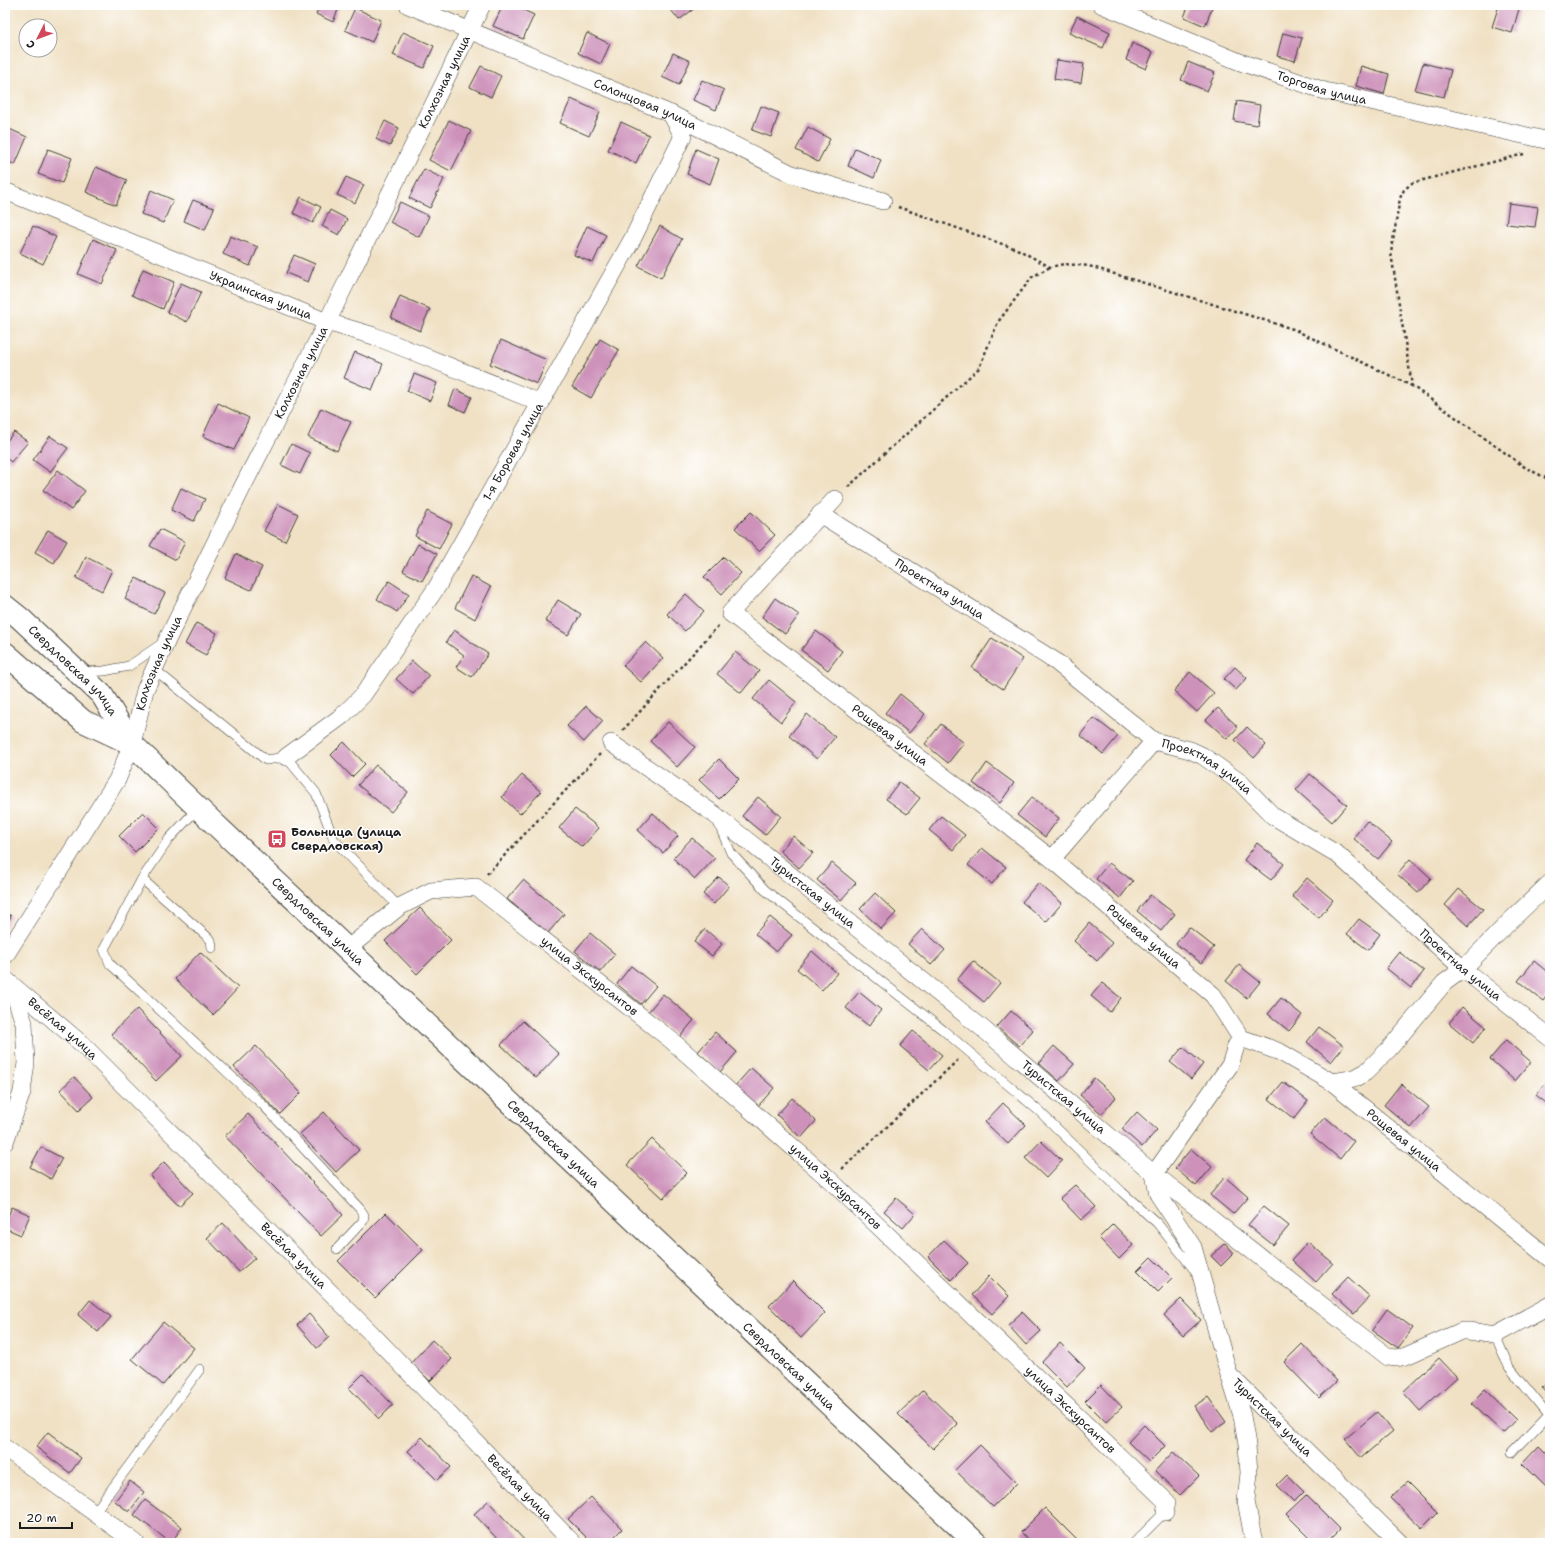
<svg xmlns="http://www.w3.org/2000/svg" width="1555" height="1548" viewBox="0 0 1555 1548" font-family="'Shantell Sans',sans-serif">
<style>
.building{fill:#cd91ba}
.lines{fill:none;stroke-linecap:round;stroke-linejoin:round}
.lane-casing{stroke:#3c3a35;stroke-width:10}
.street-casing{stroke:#3c3a35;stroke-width:18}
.highway-casing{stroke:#3c3a35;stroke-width:24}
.path{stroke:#3c3a35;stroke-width:2.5;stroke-dasharray:3 3;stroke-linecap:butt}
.lane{stroke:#fff;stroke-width:9}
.street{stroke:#fff;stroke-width:17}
.highway{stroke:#fff;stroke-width:22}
.labels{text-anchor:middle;stroke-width:3;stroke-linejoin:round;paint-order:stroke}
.street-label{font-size:12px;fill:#1c1c1c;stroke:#fff}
.poi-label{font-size:12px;font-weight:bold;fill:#1c1c1c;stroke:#fff;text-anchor:start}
</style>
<rect width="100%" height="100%" fill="#fff"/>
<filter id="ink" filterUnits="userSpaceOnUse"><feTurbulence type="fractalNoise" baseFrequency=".025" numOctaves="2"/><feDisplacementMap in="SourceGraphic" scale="8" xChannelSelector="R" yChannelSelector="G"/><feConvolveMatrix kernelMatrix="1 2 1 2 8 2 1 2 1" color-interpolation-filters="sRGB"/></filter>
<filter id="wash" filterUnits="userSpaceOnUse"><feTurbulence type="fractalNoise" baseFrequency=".012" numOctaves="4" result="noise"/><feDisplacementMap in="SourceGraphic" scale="16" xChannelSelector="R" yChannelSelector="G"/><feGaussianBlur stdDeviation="0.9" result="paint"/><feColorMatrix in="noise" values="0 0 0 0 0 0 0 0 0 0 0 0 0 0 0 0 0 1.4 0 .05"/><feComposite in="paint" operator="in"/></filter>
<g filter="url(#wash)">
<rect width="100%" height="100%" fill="#f0e1c4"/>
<g id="blocks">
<g class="building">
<polygon points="320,5 340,5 333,22 316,14"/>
<polygon points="503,5 512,5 534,15 523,39 493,26"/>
<polygon points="667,5 699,5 679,20"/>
<polygon points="1189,5 1205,5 1212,8 1205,26 1184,17"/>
<polygon points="1499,5 1506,5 1519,9 1512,33 1492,27"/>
<polygon points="355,8 381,20 372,42 345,30"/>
<polygon points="1077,16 1110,32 1103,48 1069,33"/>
<polygon points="403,32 434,46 424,68 393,55"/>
<polygon points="587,33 610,44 601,64 578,53"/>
<polygon points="1283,33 1302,38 1295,61 1277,56"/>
<polygon points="1132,43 1153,52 1146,69 1126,60"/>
<polygon points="673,53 690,61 679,85 662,77"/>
<polygon points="1057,60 1084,64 1081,83 1054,79"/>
<polygon points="1188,62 1215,73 1207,91 1181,80"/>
<polygon points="1423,63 1451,70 1444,97 1415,90"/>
<polygon points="481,66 501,76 491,97 470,87"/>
<polygon points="1361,66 1389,74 1384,94 1356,86"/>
<polygon points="702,80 724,90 716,110 693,100"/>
<polygon points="571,99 600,112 589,136 560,123"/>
<polygon points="1237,101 1260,105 1257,125 1234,121"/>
<polygon points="761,106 779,113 771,137 752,130"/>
<polygon points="449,120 471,131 451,171 429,160"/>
<polygon points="385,121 399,128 390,146 376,139"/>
<polygon points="621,122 649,135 636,163 608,150"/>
<polygon points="5,127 27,137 15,165 5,160"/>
<polygon points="808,127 830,139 818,162 796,150"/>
<polygon points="855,148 881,160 874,178 848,166"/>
<polygon points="48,149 72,158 62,183 38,174"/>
<polygon points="696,149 719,159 710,184 687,174"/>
<polygon points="96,167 127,180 116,205 86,192"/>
<polygon points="424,169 444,179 430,208 409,198"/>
<polygon points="346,177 364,185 355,203 337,195"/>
<polygon points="151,190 173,200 163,223 141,214"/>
<polygon points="301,197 321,207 313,223 293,213"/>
<polygon points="193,200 214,208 205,230 184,221"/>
<polygon points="400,202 429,216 419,237 390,222"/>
<polygon points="1509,203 1538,207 1535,227 1506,224"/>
<polygon points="330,210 347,219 339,235 322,226"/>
<polygon points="33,226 56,237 43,264 20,253"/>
<polygon points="587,226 606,235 593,263 574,255"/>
<polygon points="660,226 682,239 661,278 638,266"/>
<polygon points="230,236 258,247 250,266 223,254"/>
<polygon points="93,239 117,250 102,284 78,274"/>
<polygon points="294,255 315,264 308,282 286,273"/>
<polygon points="143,269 174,282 163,309 132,295"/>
<polygon points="181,283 201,292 187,322 167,312"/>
<polygon points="400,296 430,309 420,331 391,318"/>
<polygon points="600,339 619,350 591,398 572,387"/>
<polygon points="501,340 547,360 537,384 490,364"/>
<polygon points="355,352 383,364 372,390 344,378"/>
<polygon points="414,374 437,383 430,401 407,391"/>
<polygon points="455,389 472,397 465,412 449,405"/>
<polygon points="218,403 249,418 234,450 203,436"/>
<polygon points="321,408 351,422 337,451 308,437"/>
<polygon points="14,432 28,442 11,462 5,457 5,443"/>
<polygon points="50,436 68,448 50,472 33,460"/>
<polygon points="291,444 310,453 300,474 281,465"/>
<polygon points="58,470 85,491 71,510 43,490"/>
<polygon points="181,488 205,499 194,521 171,510"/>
<polygon points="278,504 298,514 285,541 264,531"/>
<polygon points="427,511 452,524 439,549 415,536"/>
<polygon points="751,512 775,535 759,551 735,528"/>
<polygon points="160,529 185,542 176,560 150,546"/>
<polygon points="48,530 67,541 54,563 35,552"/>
<polygon points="418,544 437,554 422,581 403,571"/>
<polygon points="236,554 262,567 251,590 225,578"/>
<polygon points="86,557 112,570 102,591 76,578"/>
<polygon points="724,557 741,573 722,594 704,577"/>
<polygon points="471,576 491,587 475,619 455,608"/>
<polygon points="136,578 165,593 154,614 125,599"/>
<polygon points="389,581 409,594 397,612 377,599"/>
<polygon points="686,594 704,611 685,631 667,614"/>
<polygon points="775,598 799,615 785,634 762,617"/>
<polygon points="558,600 581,614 568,635 545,621"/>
<polygon points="196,623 217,633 206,655 185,644"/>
<polygon points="454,630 488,654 472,677 456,667 464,655 446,642"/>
<polygon points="816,631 842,651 828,670 801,650"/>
<polygon points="992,638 1023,659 1003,689 972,668"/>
<polygon points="646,642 663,658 641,682 623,666"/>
<polygon points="735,652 759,671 741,693 717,674"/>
<polygon points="412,661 429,676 413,694 396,679"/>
<polygon points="1235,667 1247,678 1236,690 1224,679"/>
<polygon points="1190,672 1214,693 1197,712 1174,691"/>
<polygon points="769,680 796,702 781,722 753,699"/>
<polygon points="900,694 925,714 909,733 885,713"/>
<polygon points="586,706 603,721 584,742 567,726"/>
<polygon points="1218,708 1238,727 1227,739 1206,720"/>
<polygon points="807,714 835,737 817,759 789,736"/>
<polygon points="1094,718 1118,736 1103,754 1080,735"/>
<polygon points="668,722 695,747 677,767 650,741"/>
<polygon points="941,724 964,743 948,763 925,744"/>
<polygon points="1247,727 1266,745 1254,758 1235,740"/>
<polygon points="344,742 365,764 352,777 331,755"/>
<polygon points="719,759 739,779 719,799 699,780"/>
<polygon points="987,763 1014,783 1000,803 973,783"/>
<polygon points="376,765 408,792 391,812 358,785"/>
<polygon points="1310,774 1347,805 1332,822 1296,790"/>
<polygon points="522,775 541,792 520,814 502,797"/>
<polygon points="899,782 920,798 907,814 886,799"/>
<polygon points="758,797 781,816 765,835 742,816"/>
<polygon points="1032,797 1059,818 1045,837 1017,815"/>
<polygon points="575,809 599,828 582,847 559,828"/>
<polygon points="143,812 159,828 135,852 119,836"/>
<polygon points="653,813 678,836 663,853 638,830"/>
<polygon points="941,816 965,835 953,850 929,830"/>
<polygon points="1367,821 1392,842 1378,859 1353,838"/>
<polygon points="793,836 813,853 799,868 780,851"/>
<polygon points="692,838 715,858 695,879 673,858"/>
<polygon points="1257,843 1284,864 1271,880 1244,860"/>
<polygon points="982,848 1006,867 992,884 968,865"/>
<polygon points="1410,859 1431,878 1418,893 1397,874"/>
<polygon points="832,863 856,883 841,900 817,880"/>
<polygon points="1109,863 1133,881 1120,898 1096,879"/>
<polygon points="719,877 729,886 714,904 703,894"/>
<polygon points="1307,878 1333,900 1319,918 1292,896"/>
<polygon points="523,880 564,914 548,933 507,899"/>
<polygon points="1038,883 1062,903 1046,922 1022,902"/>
<polygon points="1459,889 1483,909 1468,926 1445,905"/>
<polygon points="875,893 896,913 881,929 860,909"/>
<polygon points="1150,895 1175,914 1161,931 1137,911"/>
<polygon points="420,908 451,940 417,974 385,941"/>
<polygon points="5,912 11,916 5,927"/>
<polygon points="770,917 792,935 776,952 755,934"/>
<polygon points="1359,919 1380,934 1368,950 1347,934"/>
<polygon points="1089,923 1112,943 1097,961 1074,941"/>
<polygon points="1189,927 1214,947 1201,963 1176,944"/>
<polygon points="705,929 722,944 712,956 694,942"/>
<polygon points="922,929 945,950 931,965 908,944"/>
<polygon points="590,933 615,954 600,972 575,951"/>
<polygon points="812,951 837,973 822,990 797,969"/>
<polygon points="200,952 238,988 213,1015 175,979"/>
<polygon points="1399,952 1424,971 1411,988 1386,968"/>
<polygon points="973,961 1000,983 984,1002 957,980"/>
<polygon points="1534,961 1550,974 1550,992 1543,1001 1518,981"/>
<polygon points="1239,965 1260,982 1247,998 1226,981"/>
<polygon points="631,966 656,986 641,1004 617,984"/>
<polygon points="1102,983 1121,998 1110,1012 1091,996"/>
<polygon points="859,992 881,1010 869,1026 846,1008"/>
<polygon points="663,994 694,1020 679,1038 648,1012"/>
<polygon points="1281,998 1302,1015 1289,1031 1268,1014"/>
<polygon points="1462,1007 1486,1027 1473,1043 1449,1023"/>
<polygon points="137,1009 182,1056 156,1081 111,1034"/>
<polygon points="1011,1011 1033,1030 1019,1046 997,1027"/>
<polygon points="523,1021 559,1054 536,1078 501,1045"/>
<polygon points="1319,1027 1344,1046 1331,1062 1307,1042"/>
<polygon points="913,1031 942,1055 929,1070 900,1046"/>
<polygon points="715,1032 737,1052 720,1072 698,1052"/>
<polygon points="1506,1040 1531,1062 1515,1081 1490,1059"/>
<polygon points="256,1046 301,1093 280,1114 234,1067"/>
<polygon points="1054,1046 1074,1064 1059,1081 1039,1063"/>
<polygon points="1183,1047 1203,1064 1191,1079 1170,1062"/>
<polygon points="751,1068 774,1088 758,1106 735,1086"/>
<polygon points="74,1077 93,1097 79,1110 60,1090"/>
<polygon points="1094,1078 1116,1097 1102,1114 1080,1095"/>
<polygon points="1550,1078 1550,1106 1536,1095"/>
<polygon points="1283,1082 1308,1101 1294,1119 1269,1099"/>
<polygon points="1401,1084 1429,1107 1411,1128 1384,1105"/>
<polygon points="792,1098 816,1121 801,1138 777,1115"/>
<polygon points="1003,1103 1026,1125 1008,1144 985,1122"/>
<polygon points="324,1112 359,1150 336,1172 300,1134"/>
<polygon points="1137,1112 1157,1130 1142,1147 1122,1129"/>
<polygon points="248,1114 343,1215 321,1236 225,1136"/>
<polygon points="1325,1117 1354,1141 1340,1159 1310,1134"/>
<polygon points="652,1139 687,1173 663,1199 627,1165"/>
<polygon points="1041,1141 1062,1161 1046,1178 1025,1158"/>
<polygon points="41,1147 62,1158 51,1179 30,1167"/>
<polygon points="1191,1149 1212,1167 1196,1186 1175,1168"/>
<polygon points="164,1162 193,1193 179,1206 150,1176"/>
<polygon points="1225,1177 1248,1197 1233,1214 1210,1195"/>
<polygon points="1075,1185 1096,1207 1081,1220 1060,1198"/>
<polygon points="896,1198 915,1214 903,1228 884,1211"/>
<polygon points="1264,1206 1289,1226 1273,1245 1248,1225"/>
<polygon points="12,1207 30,1215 21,1235 5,1228 5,1223"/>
<polygon points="386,1213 423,1250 375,1298 338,1261"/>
<polygon points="223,1223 255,1258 239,1272 207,1238"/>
<polygon points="1113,1224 1133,1245 1119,1259 1099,1238"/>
<polygon points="944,1240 968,1263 951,1280 928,1257"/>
<polygon points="1308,1242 1333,1263 1316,1282 1292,1260"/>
<polygon points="1225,1243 1234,1253 1221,1266 1211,1256"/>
<polygon points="1151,1257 1172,1278 1158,1292 1137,1271"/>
<polygon points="989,1276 1009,1296 992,1314 972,1295"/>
<polygon points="1348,1277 1370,1297 1354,1314 1332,1294"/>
<polygon points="793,1281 825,1313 801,1338 769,1306"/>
<polygon points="1181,1299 1201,1320 1183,1336 1164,1315"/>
<polygon points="90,1300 111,1317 98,1332 78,1315"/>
<polygon points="1387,1309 1413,1328 1398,1348 1372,1330"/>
<polygon points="1022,1312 1041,1331 1026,1345 1008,1325"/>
<polygon points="309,1314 329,1337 317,1348 297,1325"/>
<polygon points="163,1322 194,1348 163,1385 132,1359"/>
<polygon points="432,1340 452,1359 430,1381 411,1363"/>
<polygon points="1060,1343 1085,1368 1067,1387 1042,1362"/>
<polygon points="1302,1344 1337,1381 1319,1398 1284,1362"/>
<polygon points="1439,1358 1457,1377 1420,1411 1403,1392"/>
<polygon points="363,1374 393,1405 379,1419 349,1388"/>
<polygon points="1550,1380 1550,1395 1542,1388"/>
<polygon points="1101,1385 1122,1407 1106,1422 1085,1401"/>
<polygon points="1485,1389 1516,1419 1503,1433 1471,1403"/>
<polygon points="923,1390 958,1424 933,1449 898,1414"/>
<polygon points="1208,1397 1226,1422 1212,1432 1194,1406"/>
<polygon points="1377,1412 1393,1431 1361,1458 1345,1439"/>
<polygon points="1144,1425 1165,1446 1149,1462 1128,1442"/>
<polygon points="48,1432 81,1458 70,1473 36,1447"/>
<polygon points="422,1437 451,1467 437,1480 408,1451"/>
<polygon points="980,1445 1017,1483 993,1507 955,1470"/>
<polygon points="1539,1446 1550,1457 1550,1492 1522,1464"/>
<polygon points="1173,1452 1199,1476 1180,1495 1155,1471"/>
<polygon points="1287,1475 1304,1492 1294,1502 1277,1485"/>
<polygon points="130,1481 144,1492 129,1512 115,1501"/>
<polygon points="1407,1482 1438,1513 1422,1529 1390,1498"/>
<polygon points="1306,1495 1340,1529 1326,1543 1315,1543 1286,1514"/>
<polygon points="591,1497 622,1529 608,1543 592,1543 568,1519"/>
<polygon points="145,1500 182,1527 171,1543 134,1515"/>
<polygon points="488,1501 527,1543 501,1543 474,1514"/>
<polygon points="1045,1508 1080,1543 1031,1543 1021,1532"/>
</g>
</g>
</g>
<g filter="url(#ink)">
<use href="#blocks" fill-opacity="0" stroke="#3c3a35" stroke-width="1"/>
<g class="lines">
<defs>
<g id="lane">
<polyline points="154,669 266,760 286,757 316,793 334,840 399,907"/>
<polyline points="81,672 104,671 129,666 164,642"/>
<polyline points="198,808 169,839 142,879 104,949 110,964 265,1107 360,1209 364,1215 363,1221 337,1249"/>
<polyline points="717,820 731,853 765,890 943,1030 1039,1111 1122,1192 1157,1223 1196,1272"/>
<polyline points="142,879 211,940 212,948"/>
<polyline points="1495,1335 1509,1367 1550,1417"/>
<polyline points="1512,1453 1548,1415"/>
<polyline points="94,1513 200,1369"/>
<polyline points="1134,1543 1165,1512"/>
</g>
<g id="street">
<path id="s1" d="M408,5L671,114L792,174L883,201"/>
<path id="s2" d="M1102,5L1240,62L1325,91L1550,141"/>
<path id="s3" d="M5,191L327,322L374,336L541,403"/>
<path id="s4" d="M835,499L730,613L1052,859L1213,995L1241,1038L1280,1052L1332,1082L1550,1259"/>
<path id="s5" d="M820,514L1055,661L1154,741L1190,750L1203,756L1241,783L1273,816L1337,854L1463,969L1550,1038"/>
<path id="s6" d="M611,743L714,814L982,1028L1154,1174L1158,1194L1193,1247L1229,1375L1400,1543"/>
<path id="s7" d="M286,757L342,716L363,695L437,587L633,238L683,136L671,114"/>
<polyline points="1052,859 1154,741"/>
<path id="s8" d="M347,949L399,907L431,891L476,887L671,1040L830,1180L1167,1502L1165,1512"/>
<path id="s9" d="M5,956L117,780L132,744L145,690L168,638L244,484L327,322L482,5"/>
<path id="s10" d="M5,979L83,1045L371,1333L573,1543"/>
<polyline points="1241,1038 1236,1046 1230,1065 1154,1174 1388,1357 1397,1358 1406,1356 1462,1331 1469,1331 1495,1335 1550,1305"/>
<polyline points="1332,1082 1355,1078 1366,1072 1389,1049 1444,983 1463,969 1511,920 1550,883"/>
<polyline points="5,1142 22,1092 26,1063 24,1023 11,984"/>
<polyline points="1230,1377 1242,1416 1247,1445 1249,1473 1246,1501 1254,1543"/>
<polyline points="5,1448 136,1543"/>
</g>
<g id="highway">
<path id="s11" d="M5,606L20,618L102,695L132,744L198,808L976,1543"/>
<polyline points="5,653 83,721 132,744"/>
</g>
</defs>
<use href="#lane" class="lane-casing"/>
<use href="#street" class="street-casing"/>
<use href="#highway" class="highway-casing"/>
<g class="path">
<polyline points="1524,154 1412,183 1404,190 1400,198 1391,253 1412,386 1526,468 1550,480"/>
<polyline points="898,207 1019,250 1050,267 1064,264 1089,266 1293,329 1412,386"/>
<polyline points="848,487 979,368 998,322 1032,277 1050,267"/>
<polyline points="623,730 719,625"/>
<polyline points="487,874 600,754"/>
<polyline points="842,1169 959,1059"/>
</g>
<use href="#lane" class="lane"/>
<use href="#street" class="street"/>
<use href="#highway" class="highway"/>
</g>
</g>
<defs>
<symbol id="bus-square" viewBox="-11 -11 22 22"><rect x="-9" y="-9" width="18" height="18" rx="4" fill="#d1495b" stroke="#fff"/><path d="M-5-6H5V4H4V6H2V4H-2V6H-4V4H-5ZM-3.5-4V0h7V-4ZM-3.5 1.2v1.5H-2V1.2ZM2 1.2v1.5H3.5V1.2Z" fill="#fff"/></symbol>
</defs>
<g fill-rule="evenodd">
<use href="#bus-square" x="266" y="828" width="22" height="22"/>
</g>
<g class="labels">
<g class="street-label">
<text dy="4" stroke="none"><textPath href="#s9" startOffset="981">Колхозная улица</textPath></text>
<text dy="4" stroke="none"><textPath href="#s2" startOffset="235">Торговая улица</textPath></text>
<text dy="4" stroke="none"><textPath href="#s1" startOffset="257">Солонцовая улица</textPath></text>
<text dy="4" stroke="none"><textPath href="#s3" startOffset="276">Украинская улица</textPath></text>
<text dy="4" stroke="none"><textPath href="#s9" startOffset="657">Колхозная улица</textPath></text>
<text dy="4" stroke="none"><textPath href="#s7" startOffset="385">1-я Боровая улица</textPath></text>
<text dy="4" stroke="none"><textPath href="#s5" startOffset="141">Проектная улица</textPath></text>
<text dy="4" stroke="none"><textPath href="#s9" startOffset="333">Колхозная улица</textPath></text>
<text dy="4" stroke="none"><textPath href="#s11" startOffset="94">Свердловская улица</textPath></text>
<text dy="4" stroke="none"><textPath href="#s4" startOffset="356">Рощевая улица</textPath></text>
<text dy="4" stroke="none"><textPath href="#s5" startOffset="464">Проектная улица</textPath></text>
<text dy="4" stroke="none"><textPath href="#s6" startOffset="251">Туристская улица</textPath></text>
<text dy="4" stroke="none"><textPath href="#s11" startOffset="446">Свердловская улица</textPath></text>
<text dy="4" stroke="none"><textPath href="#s4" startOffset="680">Рощевая улица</textPath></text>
<text dy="4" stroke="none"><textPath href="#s5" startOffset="789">Проектная улица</textPath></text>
<text dy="4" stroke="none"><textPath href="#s8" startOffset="292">улица Экскурсантов</textPath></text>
<text dy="4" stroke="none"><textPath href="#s10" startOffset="76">Весёлая улица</textPath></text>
<text dy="4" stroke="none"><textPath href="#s6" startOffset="575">Туристская улица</textPath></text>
<text dy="4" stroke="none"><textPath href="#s4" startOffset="1016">Рощевая улица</textPath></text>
<text dy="4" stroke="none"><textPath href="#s11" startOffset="770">Свердловская улица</textPath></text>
<text dy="4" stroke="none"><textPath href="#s8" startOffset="616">улица Экскурсантов</textPath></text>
<text dy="4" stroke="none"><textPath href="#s10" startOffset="400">Весёлая улица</textPath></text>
<text dy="4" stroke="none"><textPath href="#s11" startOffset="1094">Свердловская улица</textPath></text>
<text dy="4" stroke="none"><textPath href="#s8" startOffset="940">улица Экскурсантов</textPath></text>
<text dy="4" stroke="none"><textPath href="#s6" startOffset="971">Туристская улица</textPath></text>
<text dy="4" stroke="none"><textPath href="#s10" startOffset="724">Весёлая улица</textPath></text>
</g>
<g class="poi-label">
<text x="291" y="836">Больница (улица<tspan x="291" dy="14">Свердловская)</tspan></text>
</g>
</g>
<rect width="1555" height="1548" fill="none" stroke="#fff" stroke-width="20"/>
<g transform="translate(38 38) rotate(228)"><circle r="19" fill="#ffffff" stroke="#a4a4a4"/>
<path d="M0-3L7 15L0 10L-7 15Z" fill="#d1495b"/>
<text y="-6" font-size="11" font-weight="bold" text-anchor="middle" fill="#1c1c1c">С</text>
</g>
<path d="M20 1522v6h52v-6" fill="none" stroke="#1c1c1c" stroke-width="2"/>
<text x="26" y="1522" font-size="12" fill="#1c1c1c" stroke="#ffffff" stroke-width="3" paint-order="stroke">20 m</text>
</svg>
